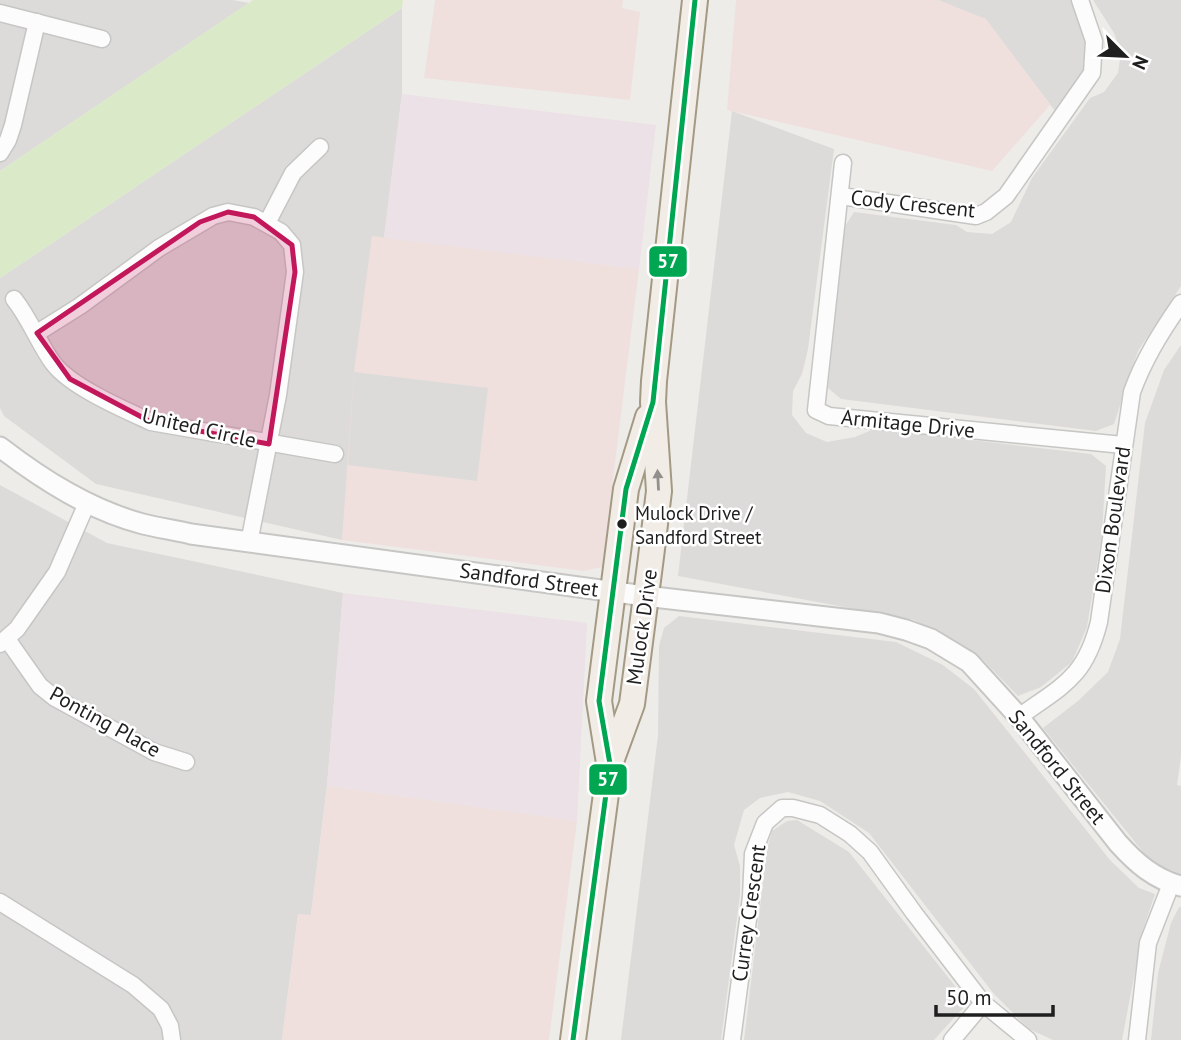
<svg xmlns="http://www.w3.org/2000/svg" width="1181" height="1040" viewBox="0 0 1181 1040" font-family="'PT Sans',sans-serif">
<style>
.residential{fill:#dddbd9}
.commercial{fill:#efe0de}
.industrial{fill:#ebe1e6}
.religious{fill:#dcdbd9}
.grass{fill:#daeac8}
.lines{fill:none;stroke-linecap:round;stroke-linejoin:round}
.minor-casing{stroke:#c6c6c4;stroke-width:19}
.tertiary-casing{stroke:#c6c6c4;stroke-width:23}
.primary-casing{stroke:#a49a84;stroke-width:28}
.minor{stroke:#fcfcfc;stroke-width:16}
.tertiary{stroke:#fcfcfc;stroke-width:19}
.primary{stroke:#f1ece5;stroke-width:24}
.bus-1-casing{stroke:#fff;stroke-width:10}
.bus-1{stroke:#00a651;stroke-width:5}
.oneway{fill:#92908c}
.marked{fill:#c2185b;fill-opacity:0.2;stroke:#c2185b;stroke-width:5;stroke-linejoin:round}
.bus-dot{fill:#1f1f1f;stroke:#fff;stroke-width:2.5}
.labels{text-anchor:middle;stroke-width:5;stroke-linejoin:round;paint-order:stroke}
.bus-label{font-size:19px;fill:#1f1f1f;stroke:#fff;text-anchor:start}
.street-label{font-size:21px;fill:#1f1f1f;stroke:#fff}
.line-badge{stroke:#fff;stroke-width:2.5}
.badge-label{font-size:19px;text-anchor:middle;font-weight:bold;fill:#fff}
</style>
<rect width="100%" height="100%" fill="#eeece8"/>
<g class="residential">
<polygon points="0,0 233,0 249,3 0,171"/>
<polygon points="938,0 1071,0 1083,31 1087,54 1082,73 1055,111 986,20"/>
<polygon points="1093,0 1181,0 1181,286 1138,351 1114,424 1096,431 841,399 828,388 845,226 854,212 956,225 967,232 992,234 1011,222 1032,178 1090,98 1104,92 1118,73 1121,52 1114,33"/>
<polygon points="402,8 402,94 384,238 372,237 342,540 96,484 4,416 0,408 0,278"/>
<polygon points="732,111 834,149 808,349 802,374 793,391 792,415 806,433 827,442 855,437 874,429 895,431 1091,454 1106,466 1102,534 1087,627 1072,662 1041,687 1018,696 983,660 962,645 914,620 678,576"/>
<polygon points="1181,345 1181,756 1177,785 1181,786 1181,874 1152,863 1043,728 1078,701 1108,672 1120,639 1145,423 1164,370"/>
<polygon points="0,485 107,543 343,593 327,786 311,915 298,915 282,1040 0,1040"/>
<polygon points="679,616 896,642 943,665 974,689 1110,860 1139,888 1155,894 1143,930 1122,1040 1053,1040 1029,1029 994,994 869,833 820,801 788,792 760,798 744,810 734,845 740,866 740,895 721,1040 621,1040 658,735 659,646 664,628"/>
<polygon points="797,820 849,852 955,986 965,1006 934,1040 744,1040 767,849 772,831 787,821"/>
<polygon points="1179,907 1181,907 1181,1040 1151,1040 1158,973 1171,923"/>
</g>
<g class="commercial">
<polygon points="435,0 623,0 622,8 640,12 630,100 424,78"/>
<polygon points="736,0 938,0 986,19 1050,105 992,171 727,110"/>
<polygon points="372,236 639,269 602,567 583,571 342,540 354,372"/>
<polygon points="327,786 577,821 549,1040 282,1040 298,914 311,915"/>
</g>
<g class="industrial">
<polygon points="402,94 656,125 639,269 384,238"/>
<polygon points="343,593 587,623 577,821 327,786"/>
</g>
<polygon class="religious" points="354,372 488,388 477,481 348,465"/>
<polygon class="grass" points="253,0 403,0 402,8 0,278 0,171"/>
<g class="lines">
<defs>
<g id="minor">
<polyline points="0,13 102,39"/>
<polyline points="0,153 8,140 13,125 37,22"/>
<polyline points="843,163 816,410 829,416 1123,445"/>
<polyline points="841,196 976,216 986,212 1006,196 1092,73 1094,41 1080,0"/>
<polyline points="267,223 293,173 320,147"/>
<path d="M14,299C30,319 39,344 53,363C71,387 123,409 151,422L335,454"/>
<polyline points="37,333 80,306 159,248 213,216 228,212 254,217 281,232 292,245 295,272 278,395 249,543"/>
<polyline points="7,639 40,686 55,698 154,752 186,762"/>
<polyline points="0,644 17,629 57,572 87,503"/>
<path d="M1019,717C1063,685 1085,678 1099,622L1132,392C1144,359 1161,332 1181,303"/>
<polyline points="0,902 133,985 161,1009 170,1026 172,1040"/>
<polyline points="732,1040 751,897 753,854 765,823 782,808 793,808 820,815 850,834 870,852 914,913 983,1003 1028,1040"/>
<polyline points="952,1040 983,1003"/>
<polyline points="1137,1040 1148,943 1171,884"/>
</g>
<path id="tertiary" d="M0,447C43,480 90,510 143,524C159,528 175,530 191,534L645,596L879,623L906,630L931,639L969,662L1019,717L1118,843C1136,863 1154,879 1181,886"/>
<g id="primary">
<polyline points="609,763 599,701 626,489 648,417"/>
<polyline points="573,1040 610,764 632,704 651,557 659,491 653,402 654,381 695,0"/>
</g>
</defs>
<use href="#minor" class="minor-casing"/>
<use href="#tertiary" class="tertiary-casing"/>
<use href="#primary" class="primary-casing"/>
<use href="#minor" class="minor"/>
<use href="#tertiary" class="tertiary"/>
<use href="#primary" class="primary"/>
<defs>
<polyline id="bus-1" points="573,1040 610,764 599,701 626,489 653,402 695,0"/>
</defs>
<use href="#bus-1" class="bus-1-casing"/>
<use href="#bus-1" class="bus-1"/>
</g>
<defs><path id="oneway-solid" d="M-6-.8H1V-3.2L6.5 0L1 3.2V.8H-6Z" transform="scale(1.75)"/></defs>
<use class="oneway" href="#oneway-solid" transform="translate(658 480) rotate(-93)"/>
<path class="marked" d="M228,212L254,217L292,245L295,272L269,444L151,422L70,379L37,333L200,222Z"/>
<circle class="bus-dot" cx="622" cy="524" r="6"/>
<g class="labels">
<g class="bus-label">
<text x="635" y="520">Mulock Drive /<tspan x="635" dy="24">Sandford Street</tspan></text>
</g>
<g class="street-label">
<text transform="translate(913 204) rotate(6)" y="7">Cody Crescent</text>
<text transform="translate(908 424) rotate(6)" y="7">Armitage Drive</text>
<text transform="translate(199 428) rotate(13)" y="7">United Circle</text>
<text transform="translate(1113 520) rotate(-82)" y="7">Dixon Boulevard</text>
<text transform="translate(529 580) rotate(8)" y="7">Sandford Street</text>
<text transform="translate(642 627) rotate(-82)" y="7">Mulock Drive</text>
<text transform="translate(105 722) rotate(29)" y="7">Ponting Place</text>
<text transform="translate(1057 767) rotate(51)" y="7">Sandford Street</text>
<text transform="translate(749 913) rotate(-82)" y="7">Currey Crescent</text>
</g>
</g>
<g class="line-badge">
<rect x="648" y="245" width="40" height="33" rx="7" fill="#00a651"/>
<rect x="588" y="763" width="40" height="33" rx="7" fill="#00a651"/>
</g>
<g class="badge-label">
<text x="668" y="268">57</text>
<text x="608" y="786">57</text>
</g>
<g transform="translate(1125 56) rotate(114)" stroke="#ffffff" stroke-width="5" paint-order="stroke">
<path d="M0-5L12 26L0 18L-12 26Z" fill="#1f1f1f"/>
<text y="-10" font-size="19" font-weight="bold" text-anchor="middle" fill="#1f1f1f">N</text>
</g>
<path d="M936 1005v10h117v-10" fill="none" stroke="#1f1f1f" stroke-width="3.5"/>
<text x="946" y="1005" font-size="21" fill="#1f1f1f" stroke="#ffffff" stroke-width="5" paint-order="stroke">50 m</text>
</svg>
